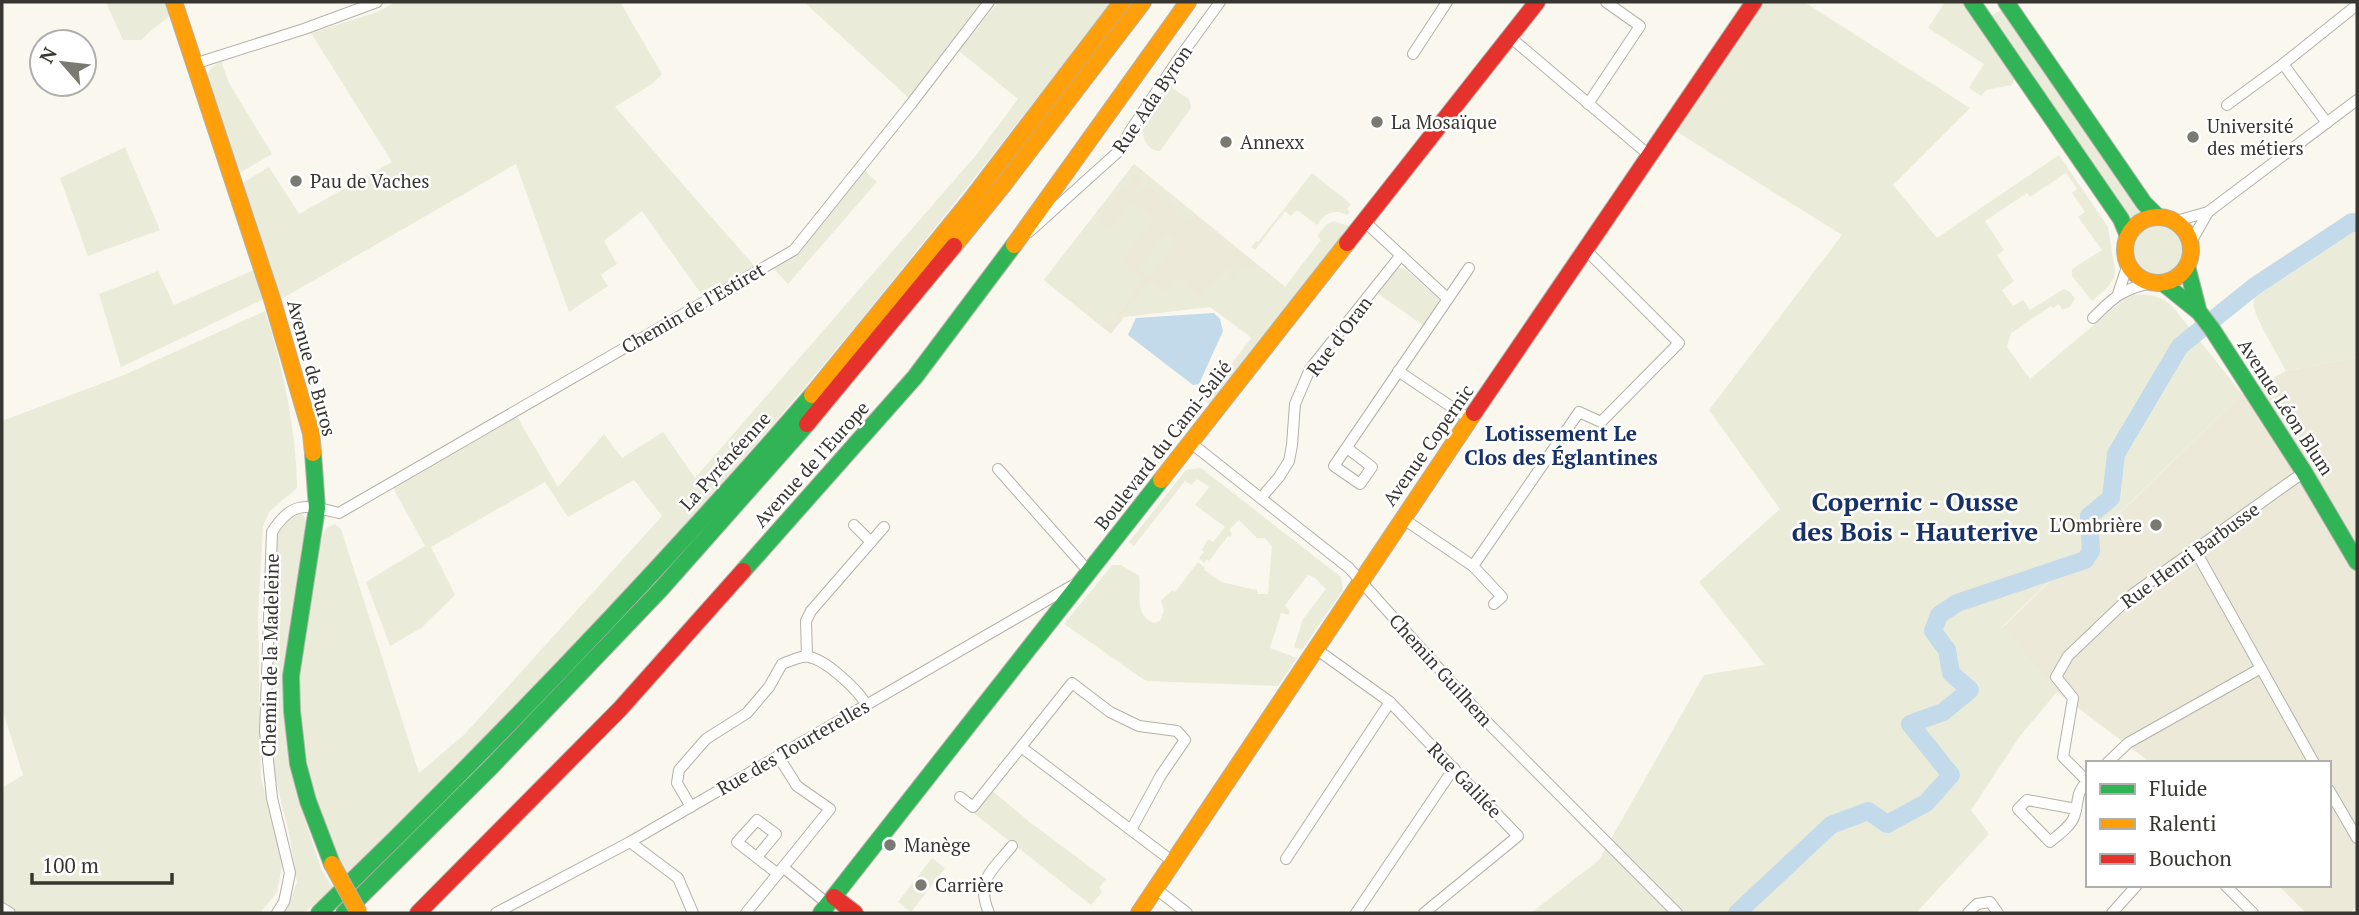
<svg xmlns="http://www.w3.org/2000/svg" width="2359" height="915" viewBox="0 0 2359 915" font-family="'PT Serif',serif">
<style>
.built{fill:#ede9d9}
.green{fill:#eaecd9}
.water{fill:#c2daea}
.lines{fill:none;stroke-linecap:round;stroke-linejoin:round}
.river{stroke:#c2daea;stroke-width:18}
.street-casing{stroke:#b3b1ab;stroke-width:12}
.fast-casing{stroke:#b3b1ab;stroke-width:18}
.slow-casing{stroke:#b3b1ab;stroke-width:18}
.jam-casing{stroke:#b3b1ab;stroke-width:18}
.street{stroke:#fefefc;stroke-width:10}
.fast{stroke:#30b455;stroke-width:16}
.slow{stroke:#ff9f0a;stroke-width:16}
.jam{stroke:#e5322d;stroke-width:16}
.slow-bridge-casing{stroke:#b3b1ab;stroke-width:18;stroke-linecap:butt}
.slow-bridge{stroke:#ff9f0a;stroke-width:16}
.poi-dot{fill:#7b7a72;stroke:#fff;stroke-width:2.5}
.labels{text-anchor:middle;stroke-width:5;stroke-linejoin:round;paint-order:stroke}
.street-label{font-size:19px;fill:#373630;stroke:#fff}
.poi-label{font-size:19px;fill:#373630;stroke:#fff;text-anchor:start}
.neighbourhood-label{font-size:21px;font-weight:bold;fill:#183167;stroke:#fff}
.district-label{font-size:26px;font-weight:bold;fill:#183167;stroke:#fff}
</style>
<rect width="100%" height="100%" fill="#faf7ee"/>
<g class="built">
<polygon points="1134,164 1289,290 1252,338 1210,307 1124,317 1111,334 1044,280"/>
<polygon points="2357,357 2357,906 2350,913 2306,913 2278,885 2329,885 2329,763 2151,763 2057,692 2002,628 2242,394 2286,371"/>
</g>
<g class="green">
<polygon points="106,2 168,2 172,14 147,34 142,40 123,40"/>
<polygon points="396,2 620,2 662,74 652,84 615,107 757,269 704,298 642,211 604,241 617,264 601,275 608,286 569,312 516,164 278,301 241,184 269,167 299,214 392,162 311,33 377,12"/>
<polygon points="804,2 981,2 982,7 911,100"/>
<path d="M998,2H1112C998,148 885,295 764,435C632,589 490,734 345,876L325,835L303,756L297,676L313,562L326,528L335,524L341,529L419,773L465,734L662,516L634,480L568,517L545,482L431,547L455,595L421,628L390,646L366,582L425,546L393,488L516,415L558,487L604,434L622,458L663,432L695,478L977,154L1018,99L959,51Z"/>
<path d="M1763,2H1804L1970,108L1893,185L1937,238L2059,155L2108,227L2115,271L2114,278L2107,288L2092,301L2072,276V269L2102,250L2078,217L2085,212L2072,193L2077,189L2066,173L2030,197L2027,193L1985,221L2004,250L1997,255L2014,281L2002,290L2013,306L2023,300L2030,310L2064,289L2070,292L2075,299L2070,307L2062,310L2059,304L2053,308L2051,306L2011,333L2007,347L2030,379L2129,295C2146,294 2160,294 2173,307L2242,394L2002,627L2057,692L2020,736L1971,810L1989,834L1916,913H1531L1599,860L1704,675L1765,665L1699,582L1780,509L1709,410L1842,235L1674,130Z"/>
<polygon points="1945,2 1966,2 2017,76 2011,85 1986,90 1981,96 1969,88 1984,64 1928,28"/>
<polygon points="2005,8 2144,212 2131,222 1987,18"/>
<polygon points="221,61 229,83 272,154 236,175 204,80 211,68"/>
<path d="M1176,72L1178,76L1172,88L1189,99L1191,108L1160,151C1145,150 1140,134 1145,121C1150,106 1167,86 1176,72Z"/>
<polygon points="125,147 160,230 88,256 60,178"/>
<polygon points="1134,164 1139,168 1132,177 1134,179 1126,189 1122,186 1097,219 1110,230 1133,201 1154,219 1120,262 1143,280 1110,327 1072,298 1070,301 1044,280"/>
<polygon points="862,168 877,182 788,284 773,268"/>
<polygon points="1141,171 1194,213 1188,221 1174,211 1176,208 1146,185 1139,193 1135,190 1141,182 1136,177"/>
<path d="M1312,173L1351,204L1347,209L1350,212L1347,215C1335,208 1324,214 1317,225L1297,210L1291,216L1285,211L1255,250L1251,247L1256,241L1258,242Z"/>
<path d="M2357,212V357L2286,371C2278,355 2258,323 2254,308C2247,277 2334,228 2357,212Z"/>
<polygon points="1334,221 1351,227 1214,408 1204,400 1287,291 1250,336 1211,307 1122,316 1149,281 1164,292 1176,277 1201,297 1222,272 1220,270 1236,268 1228,277 1232,280 1241,267 1258,267 1284,288 1321,240 1317,236 1327,224"/>
<circle cx="2157" cy="250" r="28"/>
<polygon points="1167,233 1177,241 1149,276 1138,269"/>
<polygon points="1400,268 1405,269 1438,298 1439,304 1424,326 1376,292 1394,270"/>
<polygon points="256,269 266,298 121,367 99,294 158,271 174,305"/>
<path d="M265,311C282,362 297,434 297,488L270,511L263,526L258,614L261,778L283,861L277,892L260,913H17L2,903V788L23,775L2,708V421L124,375Z"/>
<path d="M1201,468L1341,577L1343,590L1302,650L1294,647L1303,619L1326,589L1315,578L1308,575L1285,605L1290,611L1289,615L1281,613L1270,648L1297,658L1278,686L1146,681L1064,624L1112,565H1121L1139,576C1142,594 1133,615 1154,623L1160,621L1164,610L1161,601L1172,590L1175,592L1198,562L1205,568L1204,570L1222,582L1255,590L1256,588L1258,594H1268L1272,546L1265,538H1257L1239,520L1229,530L1232,534L1230,537L1228,536L1209,561L1207,559L1204,563L1199,558L1204,552L1202,550L1208,539L1213,542L1225,527L1195,505L1209,487L1197,479L1191,485L1185,481L1134,546L1129,542L1186,470Z"/>
<polygon points="296,513 302,514 308,522 285,696 290,761 296,792 321,869 333,888 304,913 284,913 297,883 289,833 272,765 270,733 276,532 281,523"/>
<polygon points="989,788 1031,823 1106,879 1099,888 1102,892 1091,905 971,811"/>
<polygon points="932,858 945,868 911,912 898,902"/>
</g>
<polygon class="water" points="1214,313 1220,319 1223,331 1199,384 1193,385 1128,335 1136,318"/>
<g class="lines">
<polyline class="river" points="1737,913 1831,825 1868,811 1887,824 1926,803 1951,775 1910,724 1943,712 1970,690 1951,673 1947,650 1933,631 1939,615 1957,603 2085,560 2091,551 2089,516 2111,498 2116,454 2180,346 2255,286 2352,222 2357,223"/>
<defs>
<g id="street">
<polyline points="1510,37 1649,155"/>
<polyline points="1413,54 1447,2"/>
<polyline points="194,64 304,29 377,2"/>
<polyline points="1588,104 1640,26 1606,2"/>
<polyline points="2227,105 2283,64"/>
<polyline points="2327,123 2283,64 2357,5"/>
<polyline points="1364,221 1447,298"/>
<polyline points="2176,221 2208,212 2357,100"/>
<polyline points="1029,232 1120,150 1130,131 1177,61 1220,2"/>
<polyline points="2191,242 2208,212"/>
<polyline points="2118,294 2128,264"/>
<path d="M2093,318C2113,298 2123,288 2152,283"/>
<polyline points="1398,371 1471,420"/>
<polyline points="1191,443 1349,568 1487,722 1677,913"/>
<polyline points="1347,448 1372,467 1360,484 1334,466 1469,268"/>
<polyline points="998,469 1090,573"/>
<polyline points="1261,498 1279,477 1289,461 1292,445 1295,404 1310,369 1401,255"/>
<polyline points="1402,518 1473,566 1502,597 1494,604"/>
<polyline points="854,525 871,542"/>
<polyline points="2195,550 2314,763"/>
<polyline points="1473,566 1579,412 1601,422 1679,343 1585,249"/>
<polyline points="1316,649 1390,702 1518,836 1424,913"/>
<polyline points="807,656 806,621 811,611 884,527"/>
<polyline points="1021,747 1072,683 1110,712 1139,726 1177,731 1185,740 1161,775 1131,830"/>
<polyline points="2107,763 2128,743 2261,668"/>
<polyline points="2087,781 2063,757 2073,698 2056,677 2068,656 2133,594 2304,472"/>
<polyline points="2329,790 2357,838"/>
<polyline points="960,797 973,807 1021,747 1172,861"/>
<path d="M691,807L677,783L679,770L706,739L747,713L769,687L782,664C790,661 801,655 809,657C826,660 857,689 866,704"/>
<path d="M2076,809L2027,800L2018,809L2050,842C2058,835 2071,826 2074,817C2080,801 2074,794 2088,781"/>
<polyline points="630,842 678,878 693,913"/>
<polyline points="757,857 776,834 757,820 737,842 778,874"/>
<polyline points="1286,859 1390,702"/>
<polyline points="784,868 828,904"/>
<polyline points="2225,885 2253,913"/>
<polyline points="1155,888 1187,913"/>
<polyline points="2,908 10,913"/>
<path d="M277,913L284,902L290,873L272,798L265,732L272,532C292,500 306,505 339,513L794,250L911,104L989,2"/>
<polyline points="496,913 630,842 1075,584"/>
<polyline points="746,913 830,809 797,786 778,756"/>
<path d="M989,913C975,880 992,871 1012,846"/>
<polyline points="1356,913 1454,768"/>
<polyline points="1968,913 1977,904 1990,902 1998,913"/>
<polyline points="2112,913 2137,885"/>
</g>
<g id="fast">
<polyline points="1972,2 2121,219 2128,236"/>
<polyline points="2006,2 2144,203 2157,216"/>
<polyline points="2187,266 2198,309"/>
<polyline points="2163,283 2199,312 2212,329 2304,472 2357,562"/>
<polyline points="313,453 317,508 291,676 292,711 298,764 308,801 332,864"/>
<polyline points="743,571 915,377 1014,245"/>
<path d="M319,913C491,747 655,576 812,395"/>
<polyline points="344,913 492,766 661,589 807,424"/>
<polyline points="821,913 1161,480"/>
</g>
<g id="slow">
<polyline points="174,2 272,299 311,433 313,453"/>
<circle cx="2158" cy="250" r="33"/>
<polyline points="1014,245 1188,2"/>
<polyline points="954,246 1004,184 1143,2"/>
<polyline points="812,395 970,201 1122,2"/>
<polyline points="1161,480 1347,243"/>
<polyline points="1139,913 1474,413"/>
</g>
<g id="jam">
<polyline points="1347,243 1537,2"/>
<polyline points="1474,413 1754,2"/>
<polyline points="807,424 954,246"/>
<polyline points="834,897 855,913"/>
<polyline points="418,913 620,709 743,571"/>
</g>
</defs>
<use href="#street" class="street-casing"/>
<use href="#fast" class="fast-casing"/>
<use href="#slow" class="slow-casing"/>
<use href="#jam" class="jam-casing"/>
<use href="#street" class="street"/>
<use href="#fast" class="fast"/>
<use href="#slow" class="slow"/>
<use href="#jam" class="jam"/>
<defs>
<polyline id="slow-bridge" points="332,864 359,913"/>
</defs>
<use href="#slow-bridge" class="slow-bridge-casing"/>
<use href="#slow-bridge" class="slow-bridge"/>
</g>
<g class="poi-dot">
<circle cx="1377" cy="122" r="7"/>
<circle cx="2193" cy="137" r="7"/>
<circle cx="1226" cy="142" r="7"/>
<circle cx="296" cy="181" r="7"/>
<circle cx="2156" cy="525" r="7"/>
<circle cx="890" cy="845" r="7"/>
<circle cx="921" cy="885" r="7"/>
</g>
<g class="labels">
<g class="street-label">
<text transform="translate(1152 99) rotate(-56)" y="7">Rue Ada Byron</text>
<text transform="translate(693 308) rotate(-30)" y="7">Chemin de l'Estiret</text>
<text transform="translate(1339 336) rotate(-53)" y="7">Rue d'Oran</text>
<text transform="translate(312 368) rotate(75)" y="7">Avenue de Buros</text>
<text transform="translate(2286 407) rotate(57)" y="7">Avenue Léon Blum</text>
<text transform="translate(1163 445) rotate(-52)" y="7">Boulevard du Cami-Salié</text>
<text transform="translate(1428 445) rotate(-55)" y="7">Avenue Copernic</text>
<text transform="translate(725 461) rotate(-48)" y="7">La Pyrénéenne</text>
<text transform="translate(811 464) rotate(-48)" y="7">Avenue de l'Europe</text>
<text transform="translate(2190 555) rotate(-36)" y="7">Rue Henri Barbusse</text>
<text transform="translate(270 655) rotate(-89)" y="7">Chemin de la Madeleine</text>
<text transform="translate(1441 670) rotate(48)" y="7">Chemin Guilhem</text>
<text transform="translate(793 747) rotate(-30)" y="7">Rue des Tourterelles</text>
<text transform="translate(1465 780) rotate(46)" y="7">Rue Galilée</text>
</g>
<g class="poi-label">
<text x="1391" y="129">La Mosaïque</text>
<text x="2207" y="133">Université<tspan x="2207" dy="22">des métiers</tspan></text>
<text x="1240" y="149">Annexx</text>
<text x="310" y="188">Pau de Vaches</text>
<text x="2142" y="532" text-anchor="end">L'Ombrière</text>
<text x="904" y="852">Manège</text>
<text x="935" y="892">Carrière</text>
</g>
<g class="neighbourhood-label">
<text x="1561" y="441">Lotissement Le<tspan x="1561" dy="24">Clos des Églantines</tspan></text>
</g>
<g class="district-label">
<text x="1915" y="511">Copernic - Ousse<tspan x="1915" dy="30">des Bois - Hauterive</tspan></text>
</g>
</g>
<rect width="2359" height="915" fill="none" stroke="#373630" stroke-width="7"/>
<rect x="2086" y="761" width="245" height="126" fill="#ffffff" stroke="#afafac" stroke-width="2"/>
<rect x="2100" y="784" width="35" height="10" fill="#30b455" stroke="#afafac" stroke-width="2"/>
<text x="2149" y="796" font-size="21" fill="#373630">Fluide</text>
<rect x="2100" y="819" width="35" height="10" fill="#ff9f0a" stroke="#afafac" stroke-width="2"/>
<text x="2149" y="831" font-size="21" fill="#373630">Ralenti</text>
<rect x="2100" y="854" width="35" height="10" fill="#e5322d" stroke="#afafac" stroke-width="2"/>
<text x="2149" y="866" font-size="21" fill="#373630">Bouchon</text>
<g transform="translate(63 63) rotate(298)"><circle r="33" fill="#ffffff" stroke="#afafac" stroke-width="2"/>
<path d="M0-5L12 26L0 18L-12 26Z" fill="#7b7a72"/>
<text y="-10" font-size="19" font-weight="bold" text-anchor="middle" fill="#373630">N</text>
</g>
<path d="M32 873v10h140v-10" fill="none" stroke="#373630" stroke-width="3.5"/>
<text x="42" y="873" font-size="21" fill="#373630" stroke="#ffffff" stroke-width="5" paint-order="stroke">100 m</text>
</svg>
